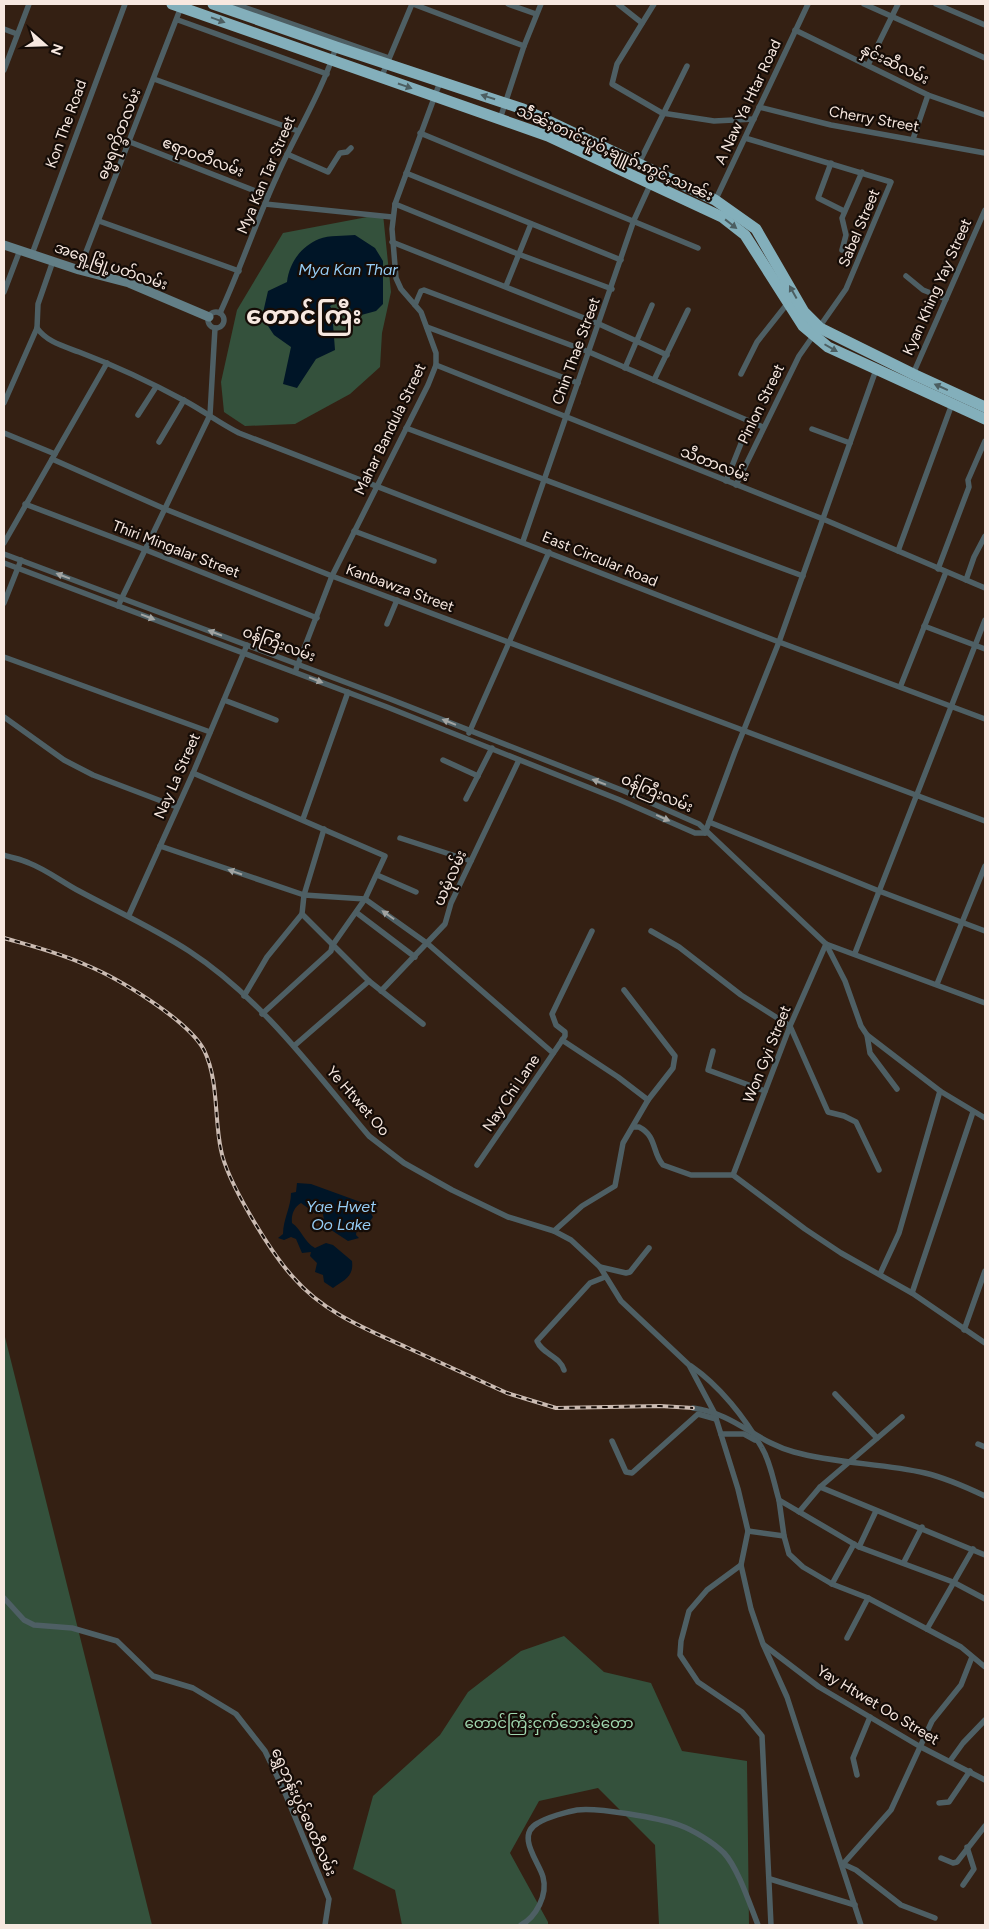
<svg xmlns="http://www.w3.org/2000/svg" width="989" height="1929" viewBox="0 0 989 1929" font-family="Figtree,'Noto Sans Myanmar',sans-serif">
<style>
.green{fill:#34513c}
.water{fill:#001527}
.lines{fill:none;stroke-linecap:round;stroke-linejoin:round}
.street{stroke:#4e5f64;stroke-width:5.5}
.secondary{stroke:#637f87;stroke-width:9}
.highway{stroke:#83afbb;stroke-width:11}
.rail-casing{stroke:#cbbbb2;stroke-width:4}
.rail{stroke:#150c07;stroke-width:2;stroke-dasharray:5.5;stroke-linecap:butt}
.oneway{fill:#4c5e61}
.oneway2{fill:#a2a4a2}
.labels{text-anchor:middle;stroke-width:4.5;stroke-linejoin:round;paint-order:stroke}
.street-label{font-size:15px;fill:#f7e8e0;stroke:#150c07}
.park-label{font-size:15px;fill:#a0d7af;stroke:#150c07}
.water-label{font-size:16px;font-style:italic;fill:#96cdf5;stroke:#150c07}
.town-label{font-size:25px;font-weight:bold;fill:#f7e8e0;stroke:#150c07}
</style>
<rect width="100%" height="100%" fill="#342013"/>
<g class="green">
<polygon points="383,214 391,292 382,333 380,367 350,394 295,424 245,426 224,412 221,382 237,310 283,233"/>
<polygon points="4,1333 152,1925 4,1925"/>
<polygon points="564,1636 604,1672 651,1683 682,1751 747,1761 749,1925 659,1925 655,1845 598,1788 539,1801 510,1853 548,1922 548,1925 402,1925 395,1890 353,1869 373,1796 440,1735 468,1692 521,1651"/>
</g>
<g class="water">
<path d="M355,235L375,248L383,261V304L376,311L354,317L350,308L339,301L330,306L339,323L333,324L335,350L316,359L297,388L283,384L291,347L274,335L262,317L268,291L287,282C289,264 300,247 319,239C329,235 344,236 355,235Z"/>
<path d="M297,1183L311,1184L366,1204L373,1217L370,1221H358L356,1235L359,1238L348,1241L325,1226L323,1214H316L301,1203C294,1207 291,1215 292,1223C302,1230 304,1242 315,1248L326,1243L333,1245L352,1261C354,1277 344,1280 333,1288L324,1282L323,1275L315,1272L317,1263L310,1256L311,1252L302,1253L296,1239L291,1237L284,1240L278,1238L283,1234C283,1219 291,1207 291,1193L296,1192Z"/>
</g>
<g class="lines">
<g class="street">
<polyline points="235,4 389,58"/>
<polyline points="413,4 524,46"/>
<polyline points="508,4 536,14"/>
<polyline points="618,4 642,23"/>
<polyline points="654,4 617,64 612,84 662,113 714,121 754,119"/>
<polyline points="864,4 985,58"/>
<polyline points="936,4 985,25"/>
<polyline points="178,20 327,74"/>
<polyline points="4,29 17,34"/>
<polyline points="795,30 928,95 985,115"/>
<polyline points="868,65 898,4"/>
<polyline points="4,70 29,4"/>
<polyline points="381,78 412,4"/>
<polyline points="154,79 298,131"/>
<polyline points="759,107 831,125 985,153"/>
<polyline points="500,119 524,46 541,4"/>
<polyline points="420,133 698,248"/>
<polyline points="913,139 928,95"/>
<polyline points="130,142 268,196"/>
<polyline points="287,154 328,172 340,153 347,152 351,148"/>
<polyline points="639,163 687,66"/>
<polyline points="831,163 818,198 844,211"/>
<polyline points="406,173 621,260"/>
<polyline points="715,201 808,4"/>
<polyline points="265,204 392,217"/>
<polyline points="395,204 518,254 612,289"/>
<polyline points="99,221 239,271"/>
<polyline points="392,242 599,324 667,355"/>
<polyline points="842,250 846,235 842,218 862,172"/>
<polyline points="32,254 125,4"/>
<polyline points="79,270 181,7"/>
<polyline points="906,276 923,290 946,299"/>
<polyline points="506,286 531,224"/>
<polyline points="4,292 20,250"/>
<polyline points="415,305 421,291 424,290 589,352 763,427"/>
<circle cx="216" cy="320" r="8"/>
<path d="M220,313C241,268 256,221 277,176C296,133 322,92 336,47"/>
<polyline points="427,327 578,383"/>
<path d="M37,328C47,342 63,346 79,352C116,366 152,383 187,402C205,412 221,424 239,433L779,642L985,719"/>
<polyline points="436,365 823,519 985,588"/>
<polyline points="625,368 652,305"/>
<polyline points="741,374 757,342 787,304"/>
<polyline points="913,374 985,210"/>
<polyline points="654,380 688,310"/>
<polyline points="4,403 37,328 38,304 53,261"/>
<polyline points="138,415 156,387"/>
<polyline points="406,428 803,576"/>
<polyline points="812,429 850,443"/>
<polyline points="4,433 55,454"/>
<polyline points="159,442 184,400"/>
<polyline points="52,459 165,509 332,576 985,821"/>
<polyline points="726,481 742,441"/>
<polyline points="736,485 799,356 846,289 891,182 745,138"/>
<polyline points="25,504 146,550 317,618"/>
<polyline points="354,531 434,561"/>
<polyline points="523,541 634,220 656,172"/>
<polyline points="4,543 107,363"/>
<polyline points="898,551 952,404"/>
<polyline points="4,554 390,699 624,791 699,824 826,944 845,981 861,1026 867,1035 940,1091 985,1118"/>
<polyline points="4,563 387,707 620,800 695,833 705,833"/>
<polyline points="938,569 969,487 968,480 985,441"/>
<polyline points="966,580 974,557 985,536"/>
<polyline points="4,603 21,560"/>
<polyline points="118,606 210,415 215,328"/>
<polyline points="387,624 397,600"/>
<polyline points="924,626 985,649"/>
<polyline points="4,657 210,732"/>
<polyline points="295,672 332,576 428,385 436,365 436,353 421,312 401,289 396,278 392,229 395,204 440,82"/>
<polyline points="901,685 946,572"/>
<polyline points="224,700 276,720"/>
<polyline points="4,717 64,760 93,775 177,807"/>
<polyline points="469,733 549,552"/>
<polyline points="443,760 478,776"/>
<polyline points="193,773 385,856 365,899 332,946 331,951 262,1014"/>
<polyline points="466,799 492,748"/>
<polyline points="303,819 348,692"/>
<polyline points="709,822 879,891 985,931"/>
<polyline points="705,833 735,752 779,642 877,367"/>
<polyline points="400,838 471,861"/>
<polyline points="160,846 304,895 365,899 428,944 553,1053"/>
<path d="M4,855C12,858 21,859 29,863C47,870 62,882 79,891C116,911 154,928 189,951C261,998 314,1071 369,1136L404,1163L452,1190L508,1217L554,1231L571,1240L600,1267L621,1301L689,1365L714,1412L738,1489L748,1531L741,1565L751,1609L763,1644L787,1697L861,1925"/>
<polyline points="377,875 416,892"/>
<polyline points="357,913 415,957"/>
<polyline points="302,914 369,981 423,1024"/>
<polyline points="129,915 193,773 247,645"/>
<polyline points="651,931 679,947 741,995 790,1026 828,1112 844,1116 856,1122 879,1170"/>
<polyline points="826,944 985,1003"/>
<polyline points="855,953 985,620"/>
<polyline points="937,984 985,866"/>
<polyline points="381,991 445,924 451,903 519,760"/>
<polyline points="244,996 267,957 302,914 304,895 324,829"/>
<polyline points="867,1035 870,1053 897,1089"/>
<polyline points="562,1040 618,1077 648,1100"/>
<polyline points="294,1046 369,981"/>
<polyline points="713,1051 708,1070 765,1091"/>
<path d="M633,1127H639C657,1136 652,1153 663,1165L691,1175H733L805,1229L841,1253L912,1293L985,1343"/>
<polyline points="477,1165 565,1036 565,1032 556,1025 552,1014 592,931"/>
<polyline points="733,1175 790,1026 826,944"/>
<polyline points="554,1231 582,1206 615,1186 623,1143 648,1100 673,1068 675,1056 624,990"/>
<polyline points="600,1267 626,1273 630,1272 649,1248"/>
<polyline points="880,1274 899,1233 940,1091"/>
<polyline points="912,1293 973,1112"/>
<polyline points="964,1330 985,1271"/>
<path d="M691,1366C720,1386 745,1418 762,1448C771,1463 774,1484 779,1500L859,1547L953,1582L985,1599"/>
<path d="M564,1370C560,1356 542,1354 537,1341L590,1283L605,1277"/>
<polyline points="835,1394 877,1438"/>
<path d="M693,1408C736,1414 756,1442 794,1452C837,1464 882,1463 925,1473C946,1478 966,1487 985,1496"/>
<polyline points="721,1434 744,1434 755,1440"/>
<polyline points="612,1441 626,1472 632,1473 698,1414 716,1419"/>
<polyline points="978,1444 985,1447"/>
<polyline points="820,1487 985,1555"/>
<polyline points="779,1500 784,1536 789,1554 803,1567 832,1584 868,1598 961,1647 985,1667"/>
<polyline points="799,1512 820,1487 902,1417"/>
<polyline points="748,1531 784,1536"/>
<polyline points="859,1547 876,1511"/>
<polyline points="904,1562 922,1527"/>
<polyline points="741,1565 707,1590 689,1611 681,1641 680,1655 698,1682 742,1712 762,1736 771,1925"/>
<polyline points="832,1584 854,1544"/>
<polyline points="4,1598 24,1620 34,1625 72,1628 117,1641 153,1676 193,1688 236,1714 265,1751 285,1793 329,1899 325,1925"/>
<polyline points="927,1629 973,1549"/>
<polyline points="847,1638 868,1598"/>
<polyline points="764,1645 819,1687 919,1746 985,1780"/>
<polyline points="950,1761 963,1743 985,1720"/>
<polyline points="857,1775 853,1758 870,1717"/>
<polyline points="939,1803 949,1802 970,1771"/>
<polyline points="941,1858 953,1863 957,1862 985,1826"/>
<polyline points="770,1879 855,1905"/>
<polyline points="963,1885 974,1869 967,1847"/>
<polyline points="935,1918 901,1905 856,1870 843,1864 891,1810 932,1721 961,1685 972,1657"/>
<path d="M521,1925C536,1917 548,1895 543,1877C539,1862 515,1835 538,1823C548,1817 566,1812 577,1810C596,1807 660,1818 679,1825C693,1830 713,1842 724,1853C738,1868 750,1905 758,1925"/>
</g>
<polyline class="secondary" points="4,245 79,270 129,283 209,317"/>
<g class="highway">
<polyline points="172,4 548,136 722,217 745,235 803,326 828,347 985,419"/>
<polyline points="213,4 336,47 523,109 715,200 756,229 804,312 820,328 913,374 985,407"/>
</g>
<defs>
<path id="rail" d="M4,938C32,946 60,953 86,965C118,978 188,1020 204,1050C219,1081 214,1118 221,1150C227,1182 271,1253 293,1277C324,1313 366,1329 408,1348C441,1363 474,1378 507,1393L556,1408L660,1406L693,1408"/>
</defs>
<use href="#rail" class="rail-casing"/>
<use href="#rail" class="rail"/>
</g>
<defs><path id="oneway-solid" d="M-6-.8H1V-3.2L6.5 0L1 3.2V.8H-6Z" transform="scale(1.25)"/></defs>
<g class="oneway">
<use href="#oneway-solid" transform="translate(218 20) rotate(20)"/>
<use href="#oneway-solid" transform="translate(405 86) rotate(19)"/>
<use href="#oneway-solid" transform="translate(488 97) rotate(-162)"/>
<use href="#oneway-solid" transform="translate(731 224) rotate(38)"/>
<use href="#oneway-solid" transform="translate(793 292) rotate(-119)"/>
<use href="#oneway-solid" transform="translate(831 348) rotate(30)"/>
<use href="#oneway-solid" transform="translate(941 387) rotate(-156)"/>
</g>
<g class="oneway2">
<use href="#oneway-solid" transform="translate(63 576) rotate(-159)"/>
<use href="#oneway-solid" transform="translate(148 617) rotate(21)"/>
<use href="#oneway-solid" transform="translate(215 633) rotate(-159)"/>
<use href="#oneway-solid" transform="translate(316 680) rotate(21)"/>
<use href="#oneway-solid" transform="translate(449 722) rotate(-158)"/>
<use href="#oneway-solid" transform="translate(599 782) rotate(-159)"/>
<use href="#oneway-solid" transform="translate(663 818) rotate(24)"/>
<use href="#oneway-solid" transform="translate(235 872) rotate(-161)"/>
<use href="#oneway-solid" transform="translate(388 915) rotate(-145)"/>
</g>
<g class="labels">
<g class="street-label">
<text transform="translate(895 64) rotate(26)" y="5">နှင်းဆီလမ်း</text>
<text transform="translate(748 102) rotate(-65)" y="5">A Naw Ya Htar Road</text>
<text transform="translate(874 119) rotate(10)" y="5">Cherry Street</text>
<text transform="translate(66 124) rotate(-70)" y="5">Kon The Road</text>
<text transform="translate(119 134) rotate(-69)" y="5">ဓမ္မရက္ခိတလမ်း</text>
<text transform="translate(615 153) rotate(24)" y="5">သဵႅၼ်ႈတၢင်းပူဝ်ႇၶျူၵ်ႉဢွင်ႇသၢၼ်း</text>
<text transform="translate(203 157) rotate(21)" y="5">ဧရာဝတီလမ်း</text>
<text transform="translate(266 175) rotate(-67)" y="5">Mya Kan Tar Street</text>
<text transform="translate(859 228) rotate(-67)" y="5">Sabel Street</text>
<text transform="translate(111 266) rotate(19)" y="5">အရှေ့မြို့ပတ်လမ်း</text>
<text transform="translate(937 287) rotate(-66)" y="5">Kyan Khing Yay Street</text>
<text transform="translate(576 351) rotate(-70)" y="5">Chin Thae Street</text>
<text transform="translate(761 404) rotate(-64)" y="5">Pinlon Street</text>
<text transform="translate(390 429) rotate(-64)" y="5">Mahar Bandula Street</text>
<text transform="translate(715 464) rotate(21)" y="5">သီတာလမ်း</text>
<text transform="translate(176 549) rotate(21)" y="5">Thiri Mingalar Street</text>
<text transform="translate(600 559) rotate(22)" y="5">East Circular Road</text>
<text transform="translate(400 588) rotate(20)" y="5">Kanbawza Street</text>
<text transform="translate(279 644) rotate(20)" y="5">ဝန်ကြီးလမ်း</text>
<text transform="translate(177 776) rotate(-66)" y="5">Nay La Street</text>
<text transform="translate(657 793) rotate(23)" y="5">ဝန်ကြီးလမ်း</text>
<text transform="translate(450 878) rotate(-66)" y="5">ယမုံလမ်း</text>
<text transform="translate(767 1054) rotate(-68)" y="5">Won Gyi Street</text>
<text transform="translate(511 1093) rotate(-56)" y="5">Nay Chi Lane</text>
<text transform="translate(358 1101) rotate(49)" y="5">Ye Htwet Oo</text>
<text transform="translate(878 1705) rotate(31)" y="5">Yay Htwet Oo Street</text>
<text transform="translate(304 1812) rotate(66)" y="5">ရွှေဘုန်းပွင့်စေတီလမ်း</text>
</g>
<g class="park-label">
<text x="549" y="1728">တောင်ကြီးငှက်ဘေးမဲ့တော</text>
</g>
<g class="water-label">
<text x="348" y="275">Mya Kan Thar</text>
<text x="341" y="1212">Yae Hwet<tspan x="341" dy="18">Oo Lake</tspan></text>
</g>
<g class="town-label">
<text x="304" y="324">တောင်ကြီး</text>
</g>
</g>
<rect width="989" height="1929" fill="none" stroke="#f7e8e0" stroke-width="10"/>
<g transform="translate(45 45) rotate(110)" stroke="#150c07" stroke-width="4" paint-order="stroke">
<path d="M0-4L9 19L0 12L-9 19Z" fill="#f7e8e0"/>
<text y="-8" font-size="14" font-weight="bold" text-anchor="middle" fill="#f7e8e0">N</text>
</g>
</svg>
